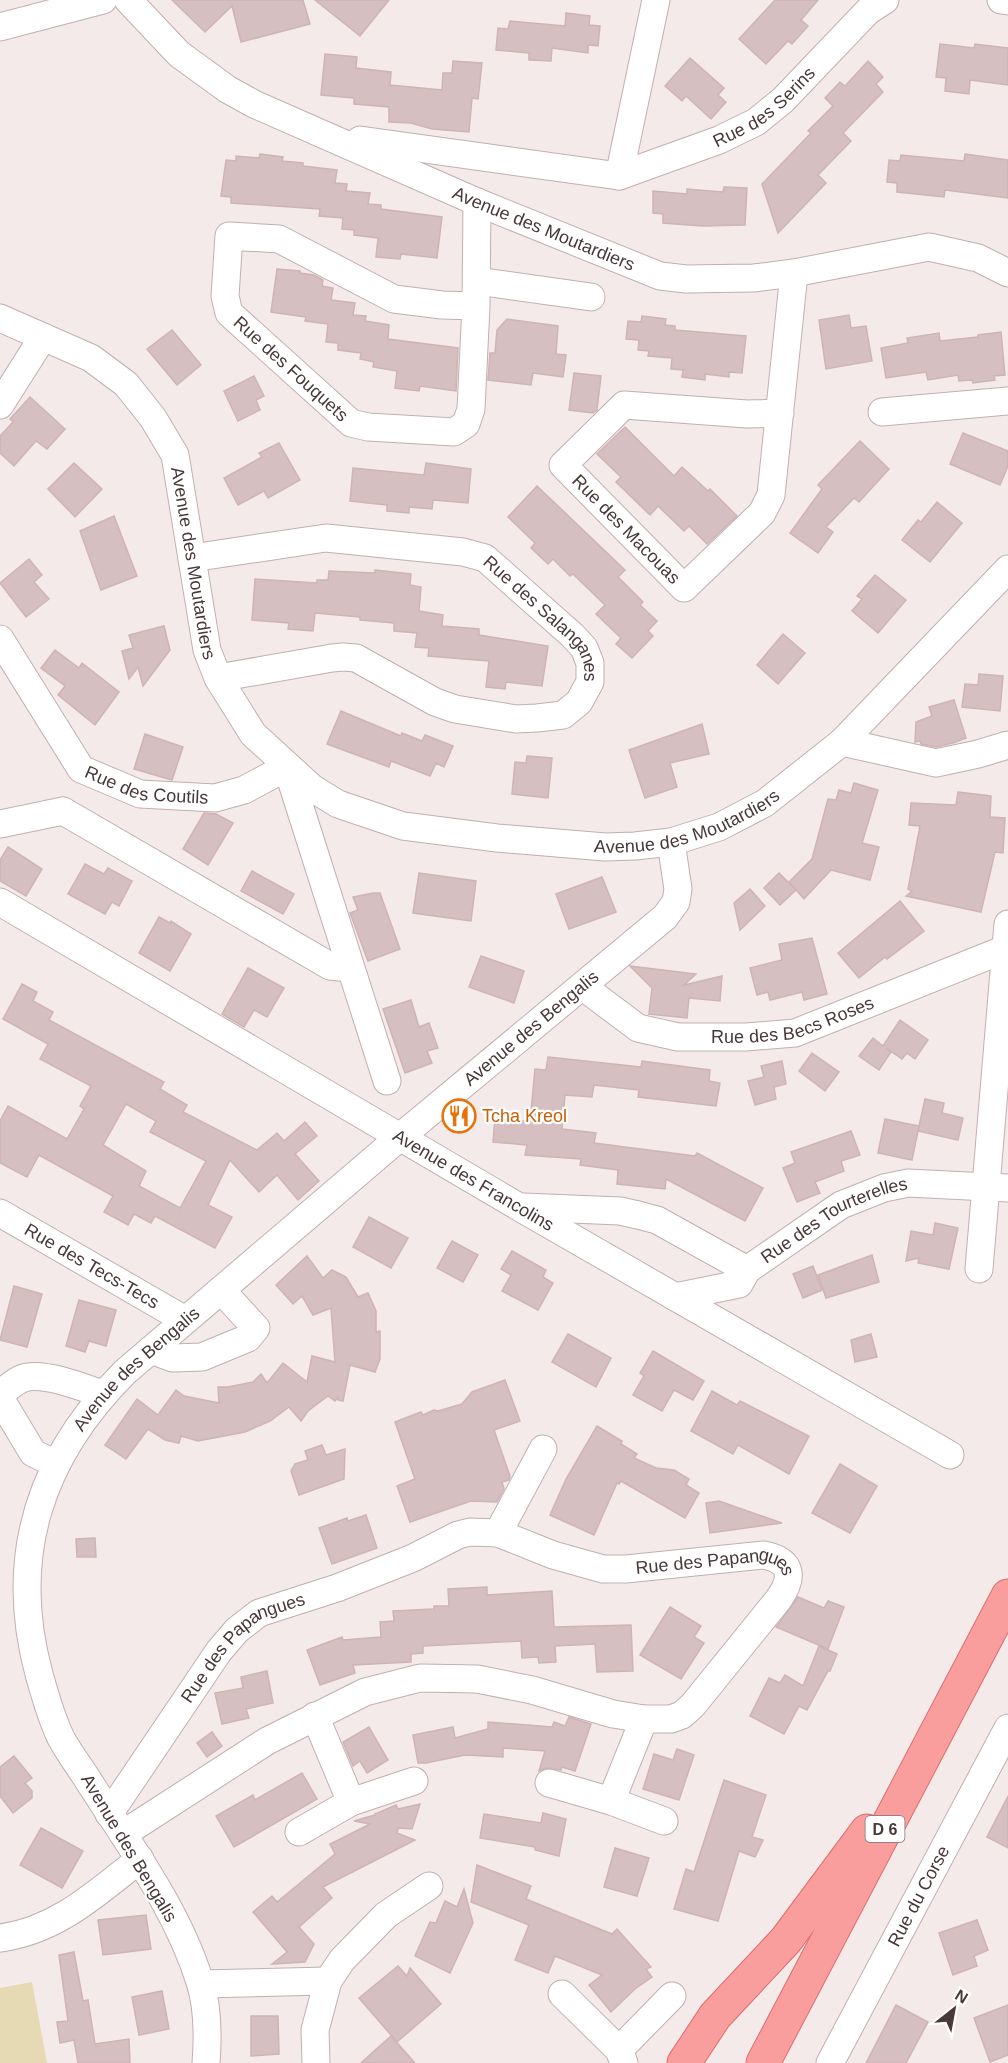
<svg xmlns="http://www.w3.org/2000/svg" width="1008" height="2063" viewBox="0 0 1008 2063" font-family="Arial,sans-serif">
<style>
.green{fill:#e6dab4}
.building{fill:#d5bfc1;stroke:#d0b3b5;stroke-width:1.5;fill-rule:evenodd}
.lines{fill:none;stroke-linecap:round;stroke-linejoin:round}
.minor-casing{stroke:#c2afb0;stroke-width:29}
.major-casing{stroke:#df6d6c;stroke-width:35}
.minor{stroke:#fff;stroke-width:27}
.major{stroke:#fa9e9d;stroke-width:33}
.labels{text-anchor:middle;stroke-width:4.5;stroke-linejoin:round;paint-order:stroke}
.shield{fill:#fff;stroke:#7f7474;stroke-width:1.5}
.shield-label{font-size:16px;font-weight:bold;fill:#483839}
.street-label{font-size:18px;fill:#483839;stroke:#fff}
.food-label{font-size:18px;fill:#c56008;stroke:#fff;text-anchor:start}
</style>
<rect width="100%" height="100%" fill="#f4eaea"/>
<polygon class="green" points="32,1982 47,2063 0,2063 0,1988"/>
<g class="building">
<polygon points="172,0 303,0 310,24 241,42 232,6 205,32"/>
<polygon points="315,0 389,0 360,36"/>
<polygon points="775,0 818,0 801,20 808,26 792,44 788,41 766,64 739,39"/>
<polygon points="566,13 590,16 589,25 600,26 598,46 588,45 588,53 552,48 551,61 529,60 529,53 496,50 498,28 508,29 510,21 565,26"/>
<polygon points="940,44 974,48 975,44 1008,48 1008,85 970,80 969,94 945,91 946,78 936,77"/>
<polygon points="325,54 357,57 356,68 391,72 390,85 442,90 443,73 452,73 453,61 482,63 478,99 472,98 469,132 432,129 411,123 389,122 389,107 354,104 354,98 321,95"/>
<polygon points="690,58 724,88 718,95 726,102 711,119 686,96 682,101 665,86"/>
<polygon points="868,61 883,77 876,84 883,92 843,133 851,141 818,175 826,183 778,233 762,184 811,133 808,131 833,106 825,98 840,82 845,86"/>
<polygon points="260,154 283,157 282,161 303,163 303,166 337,170 335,183 347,184 346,191 370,193 368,204 381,205 381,209 442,217 437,258 401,254 400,259 376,257 378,238 354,235 354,230 342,229 343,218 319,216 320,209 231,203 231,197 221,196 226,160 236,161 236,156 259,158"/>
<polygon points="965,154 1008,160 1008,198 945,190 944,197 897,192 897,183 887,182 889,160 900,161 901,155 964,161"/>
<polygon points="724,187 747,188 745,225 702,226 663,223 663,214 653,213 653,191 687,194 687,189 723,192"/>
<polygon points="277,269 300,271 300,273 314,275 323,280 322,286 333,288 331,300 355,303 353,315 366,316 365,321 389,325 388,339 458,348 456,391 420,386 419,391 395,388 397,371 373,367 374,362 360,359 361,353 338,350 338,343 326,342 328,324 305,321 306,317 271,312"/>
<polygon points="849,315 851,328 866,326 872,361 826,369 819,320"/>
<polygon points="642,316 666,319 665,325 675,326 675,330 746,336 742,373 729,372 729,377 705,374 705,380 682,377 683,370 671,369 672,358 648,356 649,351 638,350 639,340 626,339 628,321 641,322"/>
<polygon points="507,319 558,326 556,354 566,355 563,377 533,373 531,385 488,380 490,353 495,353 497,330"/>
<polygon points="172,330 201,365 177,385 147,349"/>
<polygon points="1001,332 1005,375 994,376 995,380 973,383 972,380 959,381 958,375 928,380 926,372 886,378 881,348 908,343 907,338 939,333 940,341 978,337 978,335"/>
<polygon points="574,373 601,376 597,410 593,413 569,410"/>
<polygon points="254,376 264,396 256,400 260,410 238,421 224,391"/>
<polygon points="30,397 65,429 47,449 36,441 14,466 0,453 0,436 13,422 10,419"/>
<polygon points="625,427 674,476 682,467 708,491 710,489 737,516 707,544 689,526 684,531 658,506 650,515 616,482 621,477 597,454"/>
<polygon points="963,433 1008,451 1008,466 1000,485 950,464"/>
<polygon points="860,441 889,469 859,502 854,498 826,527 833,532 818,553 790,533 822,489 818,485"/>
<polygon points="279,443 300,480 268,498 264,491 238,505 224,478 262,457 259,453"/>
<polygon points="74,463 102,489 75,517 48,489"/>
<polygon points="426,463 471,469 468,503 433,500 432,509 409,507 409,513 387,511 387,505 350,501 353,468 424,475"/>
<polygon points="537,486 625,570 618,577 643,602 640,605 657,621 648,631 653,636 632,658 616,644 621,638 596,614 605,605 573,574 570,576 553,559 548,564 531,548 535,543 508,517"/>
<polygon points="937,502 962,523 930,562 902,540 918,520 921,522"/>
<polygon points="114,516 137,576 101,590 80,531"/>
<polygon points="29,559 42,575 34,582 49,599 26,617 0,583"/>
<polygon points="375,570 411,574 410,585 421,587 419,611 443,615 442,626 479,629 479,635 548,646 542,686 506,682 505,689 486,687 489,661 428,656 429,648 415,647 417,633 394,631 394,623 360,620 360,617 315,613 313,631 288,629 289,623 252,620 255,579 317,583 317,580 328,580 329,571 375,573"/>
<polygon points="875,575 906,600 878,633 852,611 862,599 857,596"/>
<polygon points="164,626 170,650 143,686 138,667 129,679 122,651 133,648 129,635"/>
<polygon points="783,634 805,653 778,684 757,665"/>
<polygon points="55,650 79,668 82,663 119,692 95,725 58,695 65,686 41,668"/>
<polygon points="979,674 1003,676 1000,711 962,707 965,684 978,685"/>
<polygon points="954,700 966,738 953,743 936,747 921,744 920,741 915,742 916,722 932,716 929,707"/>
<polygon points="341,711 401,736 402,733 422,741 425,735 453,746 444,767 436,763 430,776 391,761 389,767 327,744"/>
<polygon points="702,724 709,754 670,763 677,787 645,798 629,750"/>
<polygon points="145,734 183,747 172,780 134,769"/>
<polygon points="527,756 552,758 548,798 512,794 515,762 526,763"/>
<polygon points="854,783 878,790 862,843 879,847 870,880 831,870 804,899 789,882 812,859 828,799 836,800 839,790 851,793"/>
<polygon points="958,792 991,796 990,817 1005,818 1003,853 995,852 981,912 906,896 912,891 908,889 920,826 909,825 911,803 956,805"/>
<polygon points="204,813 216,814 233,823 208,865 183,849"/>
<polygon points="8,847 42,869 26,896 0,881 0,860"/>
<polygon points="85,864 104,874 108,868 132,881 119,906 112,902 105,914 68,894"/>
<polygon points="252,871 294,894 283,914 241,891"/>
<polygon points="419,873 476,881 471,921 413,913"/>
<polygon points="779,873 796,890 780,905 764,888"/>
<polygon points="602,877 616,912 569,929 556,894"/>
<polygon points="750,889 765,906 740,930 734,903"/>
<polygon points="373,893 380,893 400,949 368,961 350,913 358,910 353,897"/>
<polygon points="900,901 924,931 887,959 885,957 859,978 838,953"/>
<polygon points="159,917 170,923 171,921 191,934 170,971 139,953"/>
<polygon points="812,938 827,994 804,1000 802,992 770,1000 768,992 757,995 750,968 782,960 779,944"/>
<polygon points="481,956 524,971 514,1003 469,987"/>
<polygon points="630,966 696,974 684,985 722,976 720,1001 689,998 687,1018 649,1014 652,988"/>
<polygon points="248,968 284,988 267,1017 254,1010 244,1027 222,1014"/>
<path d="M22,984L37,992L33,1001L53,1012L49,1020L164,1082L160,1089L187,1105L183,1112L257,1150L277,1133L284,1141L305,1122L317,1136L295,1154L319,1181L298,1200L277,1175L259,1192L230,1160L208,1205L232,1217L215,1248L155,1216L151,1223L134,1214L128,1225L104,1212L113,1196L39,1155L27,1177L0,1163V1121L8,1106L67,1139L84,1109L80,1106L91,1086L40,1059L48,1044L3,1019ZM126,1104L156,1121L150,1132L206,1161L180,1208L139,1186L146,1171L103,1145Z"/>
<polygon points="411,1000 419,1027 429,1023 438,1048 427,1051 432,1063 405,1073 383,1009"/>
<polygon points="900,1020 928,1040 915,1059 907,1053 902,1059 886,1048 891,1052 879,1070 859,1056 873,1038 883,1046"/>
<polygon points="812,1053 839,1072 825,1091 799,1071"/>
<polygon points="548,1057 641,1067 642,1061 710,1070 709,1081 720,1083 716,1106 638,1097 639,1090 594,1085 592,1097 565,1095 562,1129 596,1133 594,1143 695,1156 697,1153 763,1188 745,1221 666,1179 665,1189 617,1184 618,1170 580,1165 581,1159 525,1155 527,1145 493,1142 495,1118 530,1122 535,1069 546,1070"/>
<polygon points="782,1061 786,1084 774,1087 776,1099 755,1105 748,1081 764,1077 761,1066"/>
<polygon points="925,1099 944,1103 942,1113 963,1118 958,1140 918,1131"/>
<polygon points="885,1119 919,1126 912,1160 878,1153"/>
<polygon points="851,1131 860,1155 841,1161 844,1171 815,1182 820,1193 797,1202 783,1168 795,1163 791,1152"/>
<polygon points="369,1217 408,1238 391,1268 353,1247"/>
<polygon points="935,1223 958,1228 949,1269 918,1263 919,1258 906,1261 911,1231 933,1235"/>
<polygon points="452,1241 478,1255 463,1282 437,1268"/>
<polygon points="512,1251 546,1270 543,1277 553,1283 538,1310 502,1291 511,1275 501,1269"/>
<polygon points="872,1255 879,1282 826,1298 818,1275"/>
<polygon points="307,1256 323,1278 332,1270 346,1277 358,1297 368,1293 376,1311 376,1332 380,1331 380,1359 375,1372 350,1365 343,1401 338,1400 338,1397 335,1401 328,1396 308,1411 301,1421 289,1407 270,1421 245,1432 198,1441 181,1436 179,1443 165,1440 148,1429 126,1459 105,1445 137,1399 158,1415 176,1390 184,1396 219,1403 218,1387 228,1387 253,1382 261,1374 267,1383 283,1363 307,1382 312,1356 335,1362 331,1308 313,1315 302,1296 293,1304 276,1285"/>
<polygon points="813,1266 822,1290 803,1298 793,1274"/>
<polygon points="14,1286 42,1294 27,1347 0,1340"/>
<polygon points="79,1300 116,1310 106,1346 89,1341 85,1352 66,1346"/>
<polygon points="568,1334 611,1358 596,1387 552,1362"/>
<polygon points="871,1334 877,1357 855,1362 851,1340"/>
<polygon points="653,1351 704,1381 693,1400 674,1390 662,1411 633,1395 644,1376 640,1373"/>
<polygon points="505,1380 520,1421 494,1430 510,1476 509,1480 502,1482 504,1489 497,1502 471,1501 410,1522 397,1486 415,1479 395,1422 421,1412 423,1415 434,1410 438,1411 462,1404 472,1392"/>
<polygon points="712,1391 737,1405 740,1401 809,1436 789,1474 738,1445 733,1454 691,1431"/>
<polygon points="597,1426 622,1441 621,1444 637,1454 634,1458 656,1468 674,1470 689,1479 686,1485 699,1493 685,1518 621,1481 619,1484 617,1483 594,1535 550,1515 566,1479"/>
<polygon points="322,1445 326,1455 345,1449 344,1479 299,1495 291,1471 295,1464 308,1460 305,1451"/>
<polygon points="840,1464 877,1486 850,1533 812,1513"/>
<polygon points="719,1501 782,1523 710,1533 706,1503"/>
<polygon points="366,1515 377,1548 332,1564 319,1528 347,1518 348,1521"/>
<polygon points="95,1538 96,1557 77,1557 76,1539"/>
<polygon points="487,1587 487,1595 552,1591 554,1627 631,1625 633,1671 597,1672 595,1644 555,1646 556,1662 539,1663 538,1657 522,1658 521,1641 423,1646 423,1653 411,1654 411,1662 353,1665 355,1673 320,1685 307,1650 342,1637 343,1640 381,1637 380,1622 394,1621 393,1611 434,1609 434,1606 449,1606 448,1589"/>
<polygon points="798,1597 824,1608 828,1601 844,1607 828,1649 776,1627"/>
<polygon points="670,1607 701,1626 694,1637 704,1643 681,1679 640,1655"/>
<polygon points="819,1646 837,1654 830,1671 828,1671 807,1710 799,1706 784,1734 750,1716 769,1678 780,1683 785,1675 803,1686"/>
<polygon points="267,1671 273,1703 246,1709 249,1718 222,1724 215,1693 243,1688 241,1677"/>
<polygon points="569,1717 591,1724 575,1771 562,1767 561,1770 546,1768 539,1771 545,1751 503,1748 503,1757 465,1755 426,1763 418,1763 413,1735 453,1727 455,1738 488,1729 488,1722 552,1727 554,1722 565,1726"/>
<polygon points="369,1727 388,1760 367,1773 360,1761 353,1766 343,1742"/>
<polygon points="212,1732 222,1746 207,1757 197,1743"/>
<polygon points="677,1749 694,1755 679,1800 643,1789 654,1754 673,1760"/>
<polygon points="14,1756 32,1778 25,1783 32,1791 32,1798 13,1813 0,1796 0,1767"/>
<polygon points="302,1773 317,1799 234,1847 216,1816 253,1795 255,1800"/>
<polygon points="724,1780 766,1795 752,1837 763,1840 755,1857 739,1851 718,1921 674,1909 686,1869 694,1872"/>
<polygon points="1008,1796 1008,1848 987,1837"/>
<polygon points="420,1804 412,1829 398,1828 397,1833 415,1840 323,1887 332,1898 299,1927 314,1944 305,1962 272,1964 287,1952 253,1912 272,1896 277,1902 335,1854 330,1844 370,1824 354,1821 375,1815 375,1814 396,1805 398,1809"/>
<polygon points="543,1813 566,1819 559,1856 535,1850 535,1847 480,1838 484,1814 541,1823"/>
<polygon points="41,1828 83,1851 62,1888 20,1865"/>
<polygon points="615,1848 649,1858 637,1896 604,1887"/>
<polygon points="477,1865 531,1886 526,1899 612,1934 617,1929 651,1967 646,1969 652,1977 635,1989 611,2012 589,1985 602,1975 555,1956 548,1973 515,1960 529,1925 471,1902"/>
<polygon points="464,1889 473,1923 450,1973 415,1956 430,1922 436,1923 445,1901 457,1907"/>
<polygon points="146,1915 151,1949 103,1955 98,1920"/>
<polygon points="977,1920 988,1950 974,1956 977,1966 953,1975 939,1933"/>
<polygon points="74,1952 83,2001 88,2000 95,2044 129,2039 130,2063 78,2063 74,2040 60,2043 57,2022 68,2021 59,1955"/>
<polygon points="398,1966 407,1976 410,1968 441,2004 397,2042 359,1998"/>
<polygon points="162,1991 169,2029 139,2035 132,1997"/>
<polygon points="896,2005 928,2022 906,2063 866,2063"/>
<polygon points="1008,2005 1008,2055 990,2062 974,2018"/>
<polygon points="251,2016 278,2016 279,2054 251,2056"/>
<polygon points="391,2036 415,2063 361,2063 373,2052"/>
</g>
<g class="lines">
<defs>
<g id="minor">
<path id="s1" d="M128,0L179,54L227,89L254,104L477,202L660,276L686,279L754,278L794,273L929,247L978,258L1008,273"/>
<polyline points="1001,0 1008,1"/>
<polyline points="0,27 103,0"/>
<path id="s2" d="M360,140L619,176L719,140L756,122L783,100L868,11L885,0"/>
<polyline points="619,176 656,0"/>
<polyline points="477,281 591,297"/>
<path id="s3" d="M476,306L442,305L394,299L279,239L229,236L225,296L229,313L351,423L368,427L454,432L466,424L471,409L476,306L477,202"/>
<path id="s4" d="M0,318L91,358L126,384L153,418L175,455L207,650L218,678L253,734L312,788L338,804L403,826L497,838L605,847L635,846L671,842L719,827L765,803L842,742L1008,569"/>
<polyline points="0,405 43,337"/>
<polyline points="882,412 1008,401"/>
<path id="s5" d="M780,413L747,414L624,405L563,465L684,588L762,513L771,495L794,273"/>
<path id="s6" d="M192,558L326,538L463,552L485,558L572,635L584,648L590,663V682L579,702L563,715L537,718L516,719L455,709L435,702L356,658L343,657L332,658L218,678"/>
<path id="s7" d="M0,639L81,769L140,794L215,798L244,790L287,767L387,1081"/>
<polyline points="842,742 936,763 978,754 1008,745"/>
<polyline points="63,811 330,966 350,968"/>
<polyline points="0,824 63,811"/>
<path id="s8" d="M0,902L519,1207L950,1455"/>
<path id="s9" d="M582,986L638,1028L678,1037H746L795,1033L1008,948"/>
<polyline points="523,1207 620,1211 638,1215 657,1220 747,1270"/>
<path id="s10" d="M0,1213L185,1320"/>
<polyline points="979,1269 1008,924"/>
<path id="s11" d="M675,1297L739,1284L747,1270L841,1205L884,1188L908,1183L1008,1188"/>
<polyline points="151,1350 173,1358 202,1357 248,1338 256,1328 221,1290"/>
<path d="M0,1394C8,1388 18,1378 28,1377C49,1374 82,1387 102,1394"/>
<polyline points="0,1398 33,1453 56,1464"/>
<polyline points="498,1533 543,1449"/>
<polyline points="315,1716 351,1802 414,1781"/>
<polyline points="644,1719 611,1801 664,1821"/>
<polyline points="549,1783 611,1801"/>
<path id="s12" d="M109,1814L219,1651L237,1630L259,1613L337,1588L413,1558L458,1535L470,1532L498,1533L553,1555L603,1569H626L764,1555C793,1561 794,1578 778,1600L693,1705L682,1715L671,1719H644L613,1714L532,1690L477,1679L420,1678L365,1692L267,1741L123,1834"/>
<polyline points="299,1832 351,1802"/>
<path d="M0,1938C56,1931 97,1893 140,1859"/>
<polyline points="201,1984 328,1981"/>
<polyline points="562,1994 619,2050 624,2063"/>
<polyline points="619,2050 672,1996"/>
<path id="s13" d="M206,2063C208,2037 208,2007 200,1982C177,1908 129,1845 88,1780C79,1766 69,1753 61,1738C51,1718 45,1695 39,1674C7,1556 40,1457 125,1372L400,1137L665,917L676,902L678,889L671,842"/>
<polyline points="316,2063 315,2030 328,1981 342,1960 386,1915 429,1886"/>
<path id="s14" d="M830,2063L1008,1728"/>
</g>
<g id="major">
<polyline points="684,2063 715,2016 786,1940 867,1831"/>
<polyline points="763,2063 1008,1596"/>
</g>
</defs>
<use href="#minor" class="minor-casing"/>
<use href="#major" class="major-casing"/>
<use href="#minor" class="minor"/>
<use href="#major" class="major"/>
</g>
<defs>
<symbol id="restaurant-ring" viewBox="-11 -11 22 22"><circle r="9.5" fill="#fff" stroke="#e8710a" stroke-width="1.5"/><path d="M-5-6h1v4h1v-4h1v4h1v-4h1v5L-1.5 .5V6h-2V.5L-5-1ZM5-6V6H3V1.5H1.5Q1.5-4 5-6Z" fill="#e8710a"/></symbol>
</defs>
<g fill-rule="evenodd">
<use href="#restaurant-ring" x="440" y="1097" width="38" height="38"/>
</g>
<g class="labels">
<rect class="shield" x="865.5" y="1816" width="39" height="26" rx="4.5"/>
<g class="shield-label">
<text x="885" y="1835">D 6</text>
</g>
<g class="street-label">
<text dy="6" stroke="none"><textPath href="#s2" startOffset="424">Rue des Serins</textPath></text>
<text dy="6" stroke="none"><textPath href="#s1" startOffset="480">Avenue des Moutardiers</textPath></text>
<text dy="6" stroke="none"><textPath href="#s3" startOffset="423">Rue des Fouquets</textPath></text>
<text dy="6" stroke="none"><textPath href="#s5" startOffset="332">Rue des Macouas</textPath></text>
<text dy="6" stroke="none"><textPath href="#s4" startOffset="339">Avenue des Moutardiers</textPath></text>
<text dy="6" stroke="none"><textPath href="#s6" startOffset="381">Rue des Salanganes</textPath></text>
<text dy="6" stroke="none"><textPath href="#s7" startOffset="222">Rue des Coutils</textPath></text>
<text dy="6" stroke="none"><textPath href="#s4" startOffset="992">Avenue des Moutardiers</textPath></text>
<text dy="6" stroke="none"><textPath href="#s9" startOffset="228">Rue des Becs Roses</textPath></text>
<text dy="6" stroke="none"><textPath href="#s13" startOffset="1294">Avenue des Bengalis</textPath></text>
<text dy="6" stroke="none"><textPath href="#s8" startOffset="549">Avenue des Francolins</textPath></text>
<text dy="6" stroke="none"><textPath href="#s11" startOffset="183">Rue des Tourterelles</textPath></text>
<text dy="6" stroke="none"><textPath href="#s10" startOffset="106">Rue des Tecs-Tecs</textPath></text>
<text dy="6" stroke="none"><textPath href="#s13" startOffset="772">Avenue des Bengalis</textPath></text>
<text dy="6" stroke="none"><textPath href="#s12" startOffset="732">Rue des Papangues</textPath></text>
<text dy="6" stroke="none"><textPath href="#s12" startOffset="218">Rue des Papangues</textPath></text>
<text transform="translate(129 1848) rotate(59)" y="6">Avenue des Bengalis</text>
<text dy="6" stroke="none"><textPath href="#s14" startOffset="189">Rue du Corse</textPath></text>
</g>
<g class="food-label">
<text x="482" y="1122">Tcha Kreol</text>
</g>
</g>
<g transform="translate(954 2009) rotate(31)" stroke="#ffffff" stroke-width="4.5" paint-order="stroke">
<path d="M0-4.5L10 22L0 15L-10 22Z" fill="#483839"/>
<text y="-9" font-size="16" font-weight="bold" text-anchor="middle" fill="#483839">N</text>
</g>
</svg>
